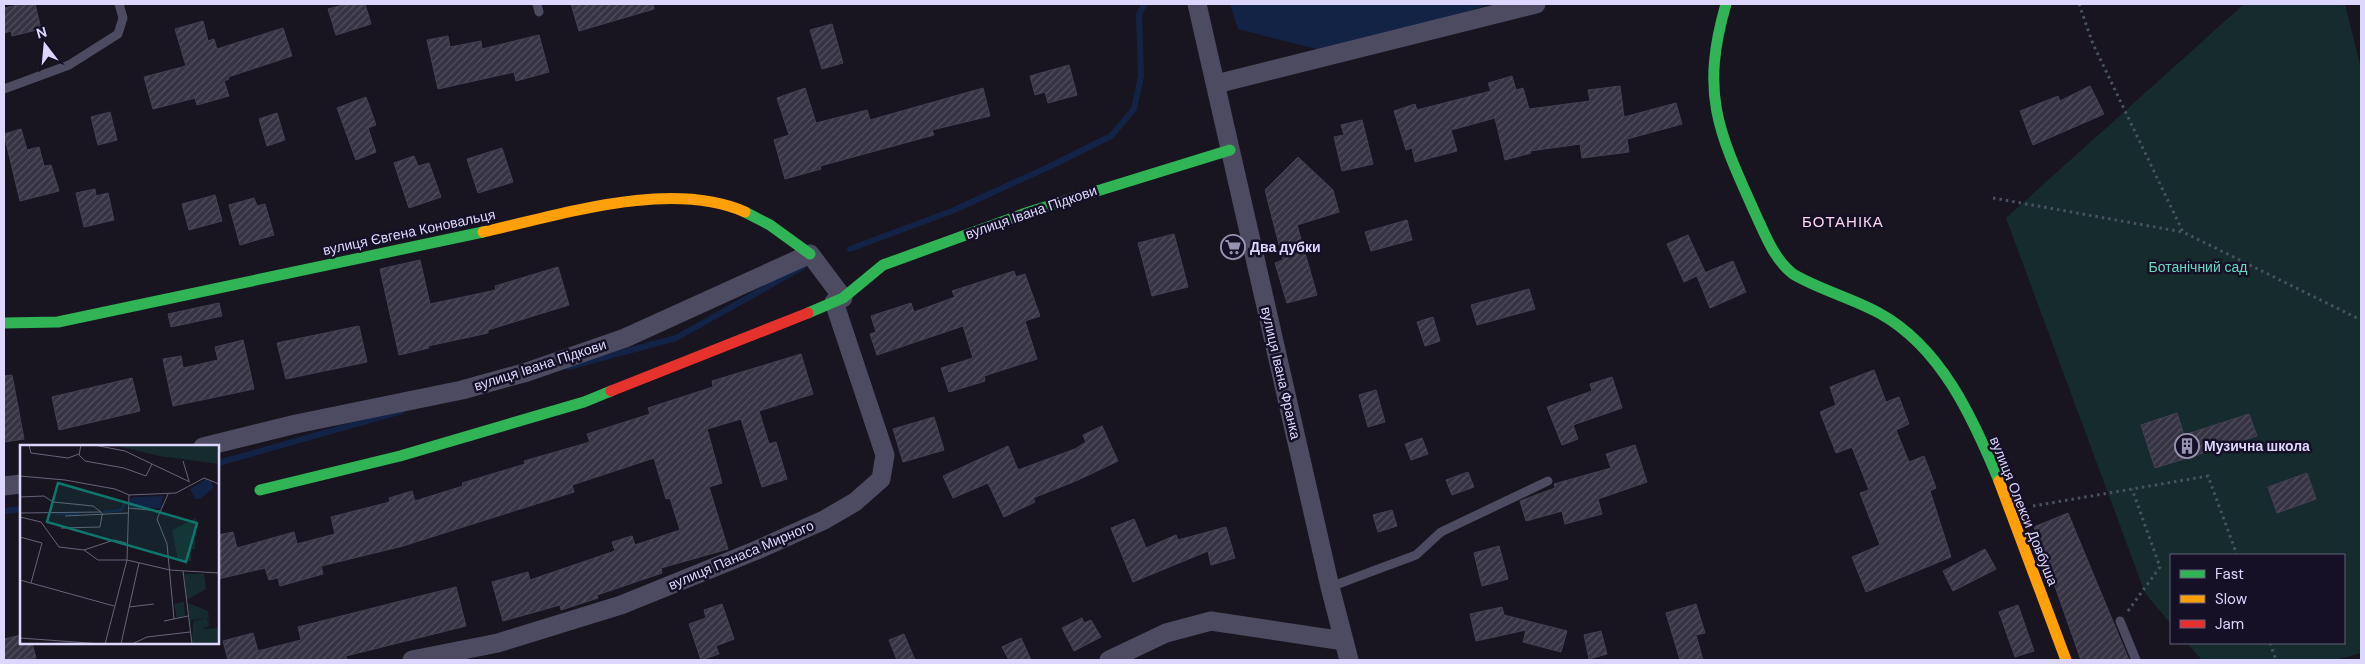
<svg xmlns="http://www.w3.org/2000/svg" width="2365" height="664" viewBox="0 0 2365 664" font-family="'DM Sans',sans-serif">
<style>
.green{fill:#152b2d}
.water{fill:#122345}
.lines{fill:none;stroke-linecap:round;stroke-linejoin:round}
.stream{stroke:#122345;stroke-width:6}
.building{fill:url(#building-hatch);stroke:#454054}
.path{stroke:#485260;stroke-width:3;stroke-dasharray:2.5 4;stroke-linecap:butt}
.lane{stroke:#4d4b61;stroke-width:9}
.street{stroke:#4d4b61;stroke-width:19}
.fast{stroke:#30b455;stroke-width:11}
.slow{stroke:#ff9f0a;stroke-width:11}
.jam{stroke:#e5322d;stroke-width:11}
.labels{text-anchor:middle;stroke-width:5;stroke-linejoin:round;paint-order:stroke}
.street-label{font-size:14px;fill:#ddd7fd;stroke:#151026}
.poi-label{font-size:14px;font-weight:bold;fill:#ddd7fd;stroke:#151026;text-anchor:start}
.park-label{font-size:14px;fill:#66dac1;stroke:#151026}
.neighbourhood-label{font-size:15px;letter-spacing:1px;fill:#fdd9ef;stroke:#151026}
.inset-river{fill:none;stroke:#122345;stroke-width:2.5}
.inset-road{fill:none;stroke:#676379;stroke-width:1}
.view{fill:#0f766e;fill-opacity:0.15;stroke:#0f766e;stroke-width:2.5}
.inset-edge{fill:none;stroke:#ddd7fd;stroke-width:2.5}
</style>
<defs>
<pattern id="building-hatch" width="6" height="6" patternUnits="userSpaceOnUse" patternTransform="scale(1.25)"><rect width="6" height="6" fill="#363343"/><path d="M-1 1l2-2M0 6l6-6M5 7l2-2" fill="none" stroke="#53505f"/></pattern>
</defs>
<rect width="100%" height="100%" fill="#181521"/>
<polygon class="green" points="2244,4 2345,4 2361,69 2361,653 2336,660 2202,660 2187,643 2344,643 2344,555 2171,555 2171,624 2145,593 2006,218"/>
<polygon class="water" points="1230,4 1491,4 1332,53 1238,29"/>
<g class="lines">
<g class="stream">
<polyline points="850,249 952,211 1055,164 1111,136 1134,109 1141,76 1139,15 1144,4"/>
<polyline points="568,367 676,338 803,267"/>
<polyline points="218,463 402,411"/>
<polyline points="4,511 21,509"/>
</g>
</g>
<g class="building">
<polygon points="23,4 35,4 41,29 12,36 11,31 4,33 4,8"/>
<polygon points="347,4 365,4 371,24 336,35 328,9"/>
<polygon points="571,4 653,4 654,9 579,31"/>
<polygon points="203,21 208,41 214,39 217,49 283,28 292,56 228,77 229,79 224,81 229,96 197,105 195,98 153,109 144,77 186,66 175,29"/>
<polygon points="832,24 843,63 822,69 810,30"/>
<polygon points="539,35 549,72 516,81 514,72 438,89 427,40 448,36 450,47 481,41 482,49"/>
<polygon points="1069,65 1077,95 1048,103 1045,92 1035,95 1030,76"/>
<polygon points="1512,76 1516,90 1523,88 1529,109 1590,101 1588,90 1620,86 1624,117 1676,103 1682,124 1627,139 1629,152 1582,158 1580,144 1530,151 1531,153 1505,160 1495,118 1451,130 1457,151 1415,162 1412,148 1406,150 1394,111 1415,104 1417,110 1491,91 1488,83"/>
<polygon points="2090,86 2104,114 2033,145 2020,111 2058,96 2060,101"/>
<polygon points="805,88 816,123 867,110 870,120 983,88 990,116 932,130 934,135 820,166 821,169 785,179 774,140 789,135 777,98"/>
<polygon points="366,97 376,125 368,128 376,152 356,160 337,108"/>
<polygon points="110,112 117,140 98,145 91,117"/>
<polygon points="277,113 285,140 267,146 259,119"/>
<polygon points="1362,120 1373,164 1342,171 1334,137 1344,135 1341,125"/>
<polygon points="21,129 27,150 39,147 44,166 51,165 59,191 20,201 4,134"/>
<polygon points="502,148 513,182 478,193 467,159"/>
<polygon points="414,156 418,166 429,163 441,197 409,208 394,163"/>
<polygon points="1298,157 1333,190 1339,212 1297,225 1317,295 1287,303 1275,263 1283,260 1265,190"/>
<polygon points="95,189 96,196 108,193 114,220 84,227 76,193"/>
<polygon points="215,195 222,221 189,230 182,204"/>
<polygon points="254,198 257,206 265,204 274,235 240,245 229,205"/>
<polygon points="1407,220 1412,240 1371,251 1365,232"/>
<polygon points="1174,234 1188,287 1152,296 1138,243"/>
<polygon points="1688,235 1705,272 1684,282 1667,244"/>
<polygon points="420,260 430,304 496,290 495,286 558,267 569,305 488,330 488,333 428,346 429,348 399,355 380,269"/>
<polygon points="1733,261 1746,292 1710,308 1697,276"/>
<polygon points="1014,271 1016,277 1025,274 1040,316 1025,321 1037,359 984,376 985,381 949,392 941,368 973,358 963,326 877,355 870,334 876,332 871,316 911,303 914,312 955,297 952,291"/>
<polygon points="1529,289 1535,309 1477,325 1471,305"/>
<polygon points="219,303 222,316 171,327 168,314"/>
<polygon points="1433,317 1440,341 1425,346 1417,322"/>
<polygon points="359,326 367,362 286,379 277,343"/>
<polygon points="243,340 254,389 173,406 163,359 181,356 183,368 218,360 215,347"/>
<polygon points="801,354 813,394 759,411 769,444 776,442 787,479 762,487 741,419 707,429 722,483 709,487 728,549 661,568 662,573 597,595 598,598 561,610 560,605 503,621 492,582 528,572 530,580 615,551 612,542 632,536 635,545 680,530 670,498 666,499 654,458 572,485 574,492 403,546 321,566 323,574 280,586 278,578 269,580 265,568 218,579 218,535 233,532 237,548 294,532 297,544 335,534 331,517 390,502 389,498 412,491 415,501 463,486 462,483 525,464 524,461 590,442 587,434 650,414 648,408 713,387 712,381"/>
<polygon points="1874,370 1886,402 1899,397 1909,424 1896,430 1909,462 1924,456 1936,488 1930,491 1951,557 1866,592 1852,557 1880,545 1860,493 1869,490 1852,447 1836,453 1820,412 1836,405 1830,387"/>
<polygon points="12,375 24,439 4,442 4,376"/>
<polygon points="1612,377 1622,408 1573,425 1578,439 1562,445 1547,407 1592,391 1590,384"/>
<polygon points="132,378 140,411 59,430 52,397"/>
<polygon points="1376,390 1385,422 1368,427 1359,395"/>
<polygon points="2177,413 2184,435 2249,414 2257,436 2155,468 2141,425"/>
<polygon points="934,417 944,450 903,462 893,429"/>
<polygon points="1102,426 1118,461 1078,480 1033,498 1035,502 1004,517 988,483 953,498 943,476 1008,446 1018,470 1075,449 1086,442 1083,435"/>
<polygon points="1422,438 1428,454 1411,460 1405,444"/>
<polygon points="1635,445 1647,482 1598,499 1602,514 1565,524 1562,511 1526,521 1520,501 1555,488 1554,484 1611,468 1606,454"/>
<polygon points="1468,472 1474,487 1452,495 1446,480"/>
<polygon points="2307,473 2316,499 2277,513 2268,487"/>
<polygon points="1392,510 1397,526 1378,532 1373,515"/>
<polygon points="2068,513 2082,547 2129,660 2081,660 2034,527"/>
<polygon points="1134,519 1146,548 1176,535 1178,540 1226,527 1235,558 1211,565 1208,551 1133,582 1111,528"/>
<polygon points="1499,546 1508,579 1482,586 1474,553"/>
<polygon points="1985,549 1996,569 1953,591 1943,571"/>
<polygon points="456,587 466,626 346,656 347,660 228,660 223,641 253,633 258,651 301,640 298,627"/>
<polygon points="722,604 734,639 716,646 719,654 701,660 689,624 706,618 704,610"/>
<polygon points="1696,604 1705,633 1696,635 1703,660 1680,660 1666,613"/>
<polygon points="2018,605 2034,651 2015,657 1999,612"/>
<polygon points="1502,607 1504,615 1567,631 1561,652 1523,642 1526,630 1476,641 1470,614"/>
<polygon points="1082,618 1084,623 1091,620 1101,637 1074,651 1062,628"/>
<polygon points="1601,631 1607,654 1589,659 1584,635"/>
<polygon points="904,634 915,660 897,660 889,640"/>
<polygon points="21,635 21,643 32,643 36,658 4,660 4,639"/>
<polygon points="1021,638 1031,660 1009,660 1002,647"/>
</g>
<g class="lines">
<g class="path">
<polyline points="2079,4 2093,44 2183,232 2361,320"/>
<polyline points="1993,198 2183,232"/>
<polyline points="2033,506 2208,476 2237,555"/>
<polyline points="2128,611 2160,567 2132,489"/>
<polyline points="2270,643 2276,660"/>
</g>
<g class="lane">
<polyline points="537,4 539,12"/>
<polyline points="4,89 69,65 118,34 123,18 119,4"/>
<polyline points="1330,587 1416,555 1441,532 1548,481"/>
<polyline points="2120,621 2136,660"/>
</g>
<g class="street">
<polyline points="1197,4 1330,587 1349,660"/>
<polyline points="1216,84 1536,4"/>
<polyline points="203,447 296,424 462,390 527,372 625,338 810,254 843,298"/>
<polyline points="4,486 21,484"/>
<polyline points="412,660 498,643 621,605 757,550 824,520 855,502 881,479 885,455 834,302"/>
<polyline points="1109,660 1166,633 1211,621 1344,641"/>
</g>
<g class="fast">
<path d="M1726,4C1700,94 1718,131 1755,213C1765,234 1773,258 1793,274C1820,290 1852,298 1879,313C1941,347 1973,418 1999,481"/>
<polyline points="745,212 770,225 810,254"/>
<polyline points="808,313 843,298 883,265 1029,212 1230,150"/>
<polyline points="4,323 58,322 483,232"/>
<polyline points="260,490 400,456 584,402 611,391"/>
</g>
<g class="slow">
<path d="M483,232C560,215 670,179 745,212"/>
<polyline points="1999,481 2066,660"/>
</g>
<polyline class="jam" points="611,391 808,313"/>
</g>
<defs>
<symbol id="supermarket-ring" viewBox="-11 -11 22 22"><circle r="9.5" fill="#151026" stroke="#9893b0" stroke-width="1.5"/><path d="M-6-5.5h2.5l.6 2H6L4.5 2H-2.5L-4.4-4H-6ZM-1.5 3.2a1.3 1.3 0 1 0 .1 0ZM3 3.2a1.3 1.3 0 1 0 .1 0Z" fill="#9893b0"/></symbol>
<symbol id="building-ring" viewBox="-11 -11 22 22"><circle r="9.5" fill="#151026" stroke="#9893b0" stroke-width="1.5"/><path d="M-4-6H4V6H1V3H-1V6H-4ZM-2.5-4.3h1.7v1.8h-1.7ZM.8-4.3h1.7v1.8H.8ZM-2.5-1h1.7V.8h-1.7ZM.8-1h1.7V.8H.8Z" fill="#9893b0"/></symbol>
</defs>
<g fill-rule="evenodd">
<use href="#supermarket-ring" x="1219" y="233" width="28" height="28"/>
<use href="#building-ring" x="2173" y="432" width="28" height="28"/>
</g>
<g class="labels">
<g class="street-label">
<text transform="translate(1031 212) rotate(-19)" y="5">вулиця Івана Підкови</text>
<text transform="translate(409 232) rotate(-12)" y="5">вулиця Євгена Коновальця</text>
<text transform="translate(540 365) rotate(-18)" y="5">вулиця Івана Підкови</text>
<text transform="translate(1281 373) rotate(77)" y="5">вулиця Івана Франка</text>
<text transform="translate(2024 511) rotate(68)" y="5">вулиця Олекси Довбуша</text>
<text transform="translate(741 555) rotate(-23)" y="5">вулиця Панаса Мирного</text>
</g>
<g class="poi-label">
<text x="1250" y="252">Два дубки</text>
<text x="2204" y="451">Музична школа</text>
</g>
<g class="park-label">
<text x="2198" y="272">Ботанічний сад</text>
</g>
<g class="neighbourhood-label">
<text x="1843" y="227">БОТАНІКА</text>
</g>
</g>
<g transform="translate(20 445)">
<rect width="199" height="199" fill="#181521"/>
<path d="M164,129H184L186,144L167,155ZM168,158L188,166L190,182L188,173L171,175V186Z" fill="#152b2d"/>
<path d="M93,0H199V19L139,11Z" fill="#152b2d"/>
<path d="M176,73L175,104H171V116H158L152,85ZM164,157L165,171L157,173L154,159ZM187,173L189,181L182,184L199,183V199H172L173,176Z" fill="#152b2d"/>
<path d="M186,34L191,36L193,43L180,54H175L170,44ZM143,51L141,63L116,64L110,61V54L114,52Z" fill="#122345"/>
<path class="inset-river" d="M84,67L101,65L106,57M36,69H59"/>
<path class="inset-road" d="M9,0L11,8L48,13L59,9M61,0L59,10L65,16L104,23L126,31L132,19L170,37M74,0L105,6L132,19M163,16L169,36M0,31L45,35L95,44L109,50L156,48L184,33L199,39M148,49L137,74L147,99L154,174M0,52L24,51L33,57L73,61L81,67M108,63L140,66M0,68L81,67L83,70M45,71L108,68M0,72L21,77L39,102L64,105L78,115H107L150,125L199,128M41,83L80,82L82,70M0,92L22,98L11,138M64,105L94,95L106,98M107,115L109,50M163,126L172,199M0,135L94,161M109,162L134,159M144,176L168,171M0,193L82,199M85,199L107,115M101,199L119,118M112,199L127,192L170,187"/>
<path class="view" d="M38,38L177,78L166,117L27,77Z"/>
<rect width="199" height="199" class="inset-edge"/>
</g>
<rect width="2365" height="664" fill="none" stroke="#ddd7fd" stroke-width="10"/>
<rect x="2170" y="554" width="175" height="90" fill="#151026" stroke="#65607c"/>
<rect x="2180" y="570" width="25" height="8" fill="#30b455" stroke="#65607c"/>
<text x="2215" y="579" font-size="15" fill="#ddd7fd">Fast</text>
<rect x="2180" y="595" width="25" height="8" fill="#ff9f0a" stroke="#65607c"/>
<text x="2215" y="604" font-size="15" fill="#ddd7fd">Slow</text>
<rect x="2180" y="620" width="25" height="8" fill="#e5322d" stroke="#65607c"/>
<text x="2215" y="629" font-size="15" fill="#ddd7fd">Jam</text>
<g transform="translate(45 45) rotate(344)" stroke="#151026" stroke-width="4" paint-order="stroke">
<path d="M0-4L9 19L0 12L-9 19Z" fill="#ddd7fd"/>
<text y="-8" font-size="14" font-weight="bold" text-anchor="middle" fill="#ddd7fd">N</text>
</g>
</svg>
